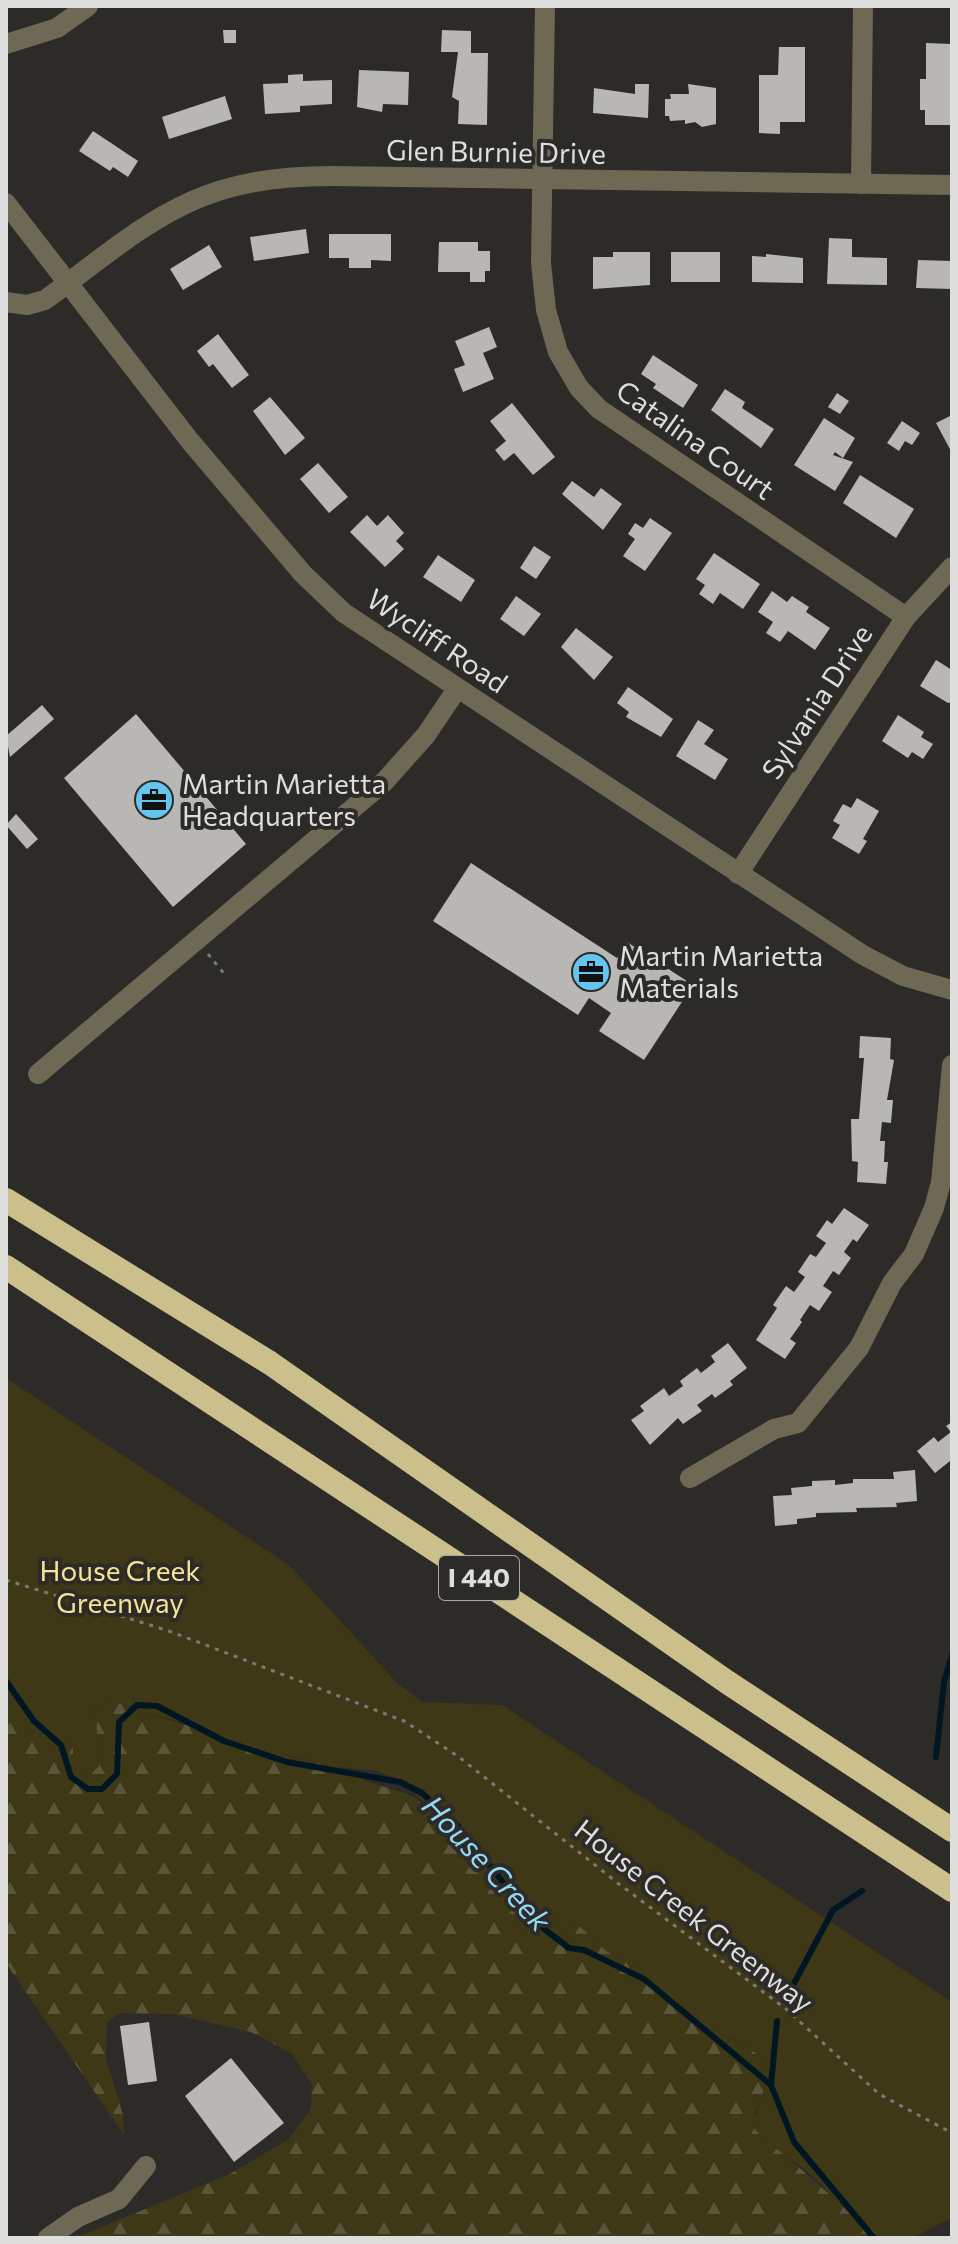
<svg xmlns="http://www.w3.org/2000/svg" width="958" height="2244" viewBox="0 0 958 2244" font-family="Commissioner,sans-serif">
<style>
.forest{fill:url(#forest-firs)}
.park{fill:#3f3817}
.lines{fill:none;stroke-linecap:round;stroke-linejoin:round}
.stream{stroke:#001723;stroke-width:6}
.building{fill:#b8b7b3}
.path{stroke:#797976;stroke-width:3;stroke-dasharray:4 6;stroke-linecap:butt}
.minor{stroke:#6e6955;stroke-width:20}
.highway{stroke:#cbbf8b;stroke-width:24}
.labels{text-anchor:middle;stroke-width:8;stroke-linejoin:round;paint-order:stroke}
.shield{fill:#2c2b28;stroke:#a9a8a6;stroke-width:2}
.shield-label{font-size:26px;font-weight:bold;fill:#dededc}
.street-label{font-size:28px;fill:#dededc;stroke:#2c2b28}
.poi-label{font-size:28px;fill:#dededc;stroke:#2c2b28;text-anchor:start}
.park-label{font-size:28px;fill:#f6e495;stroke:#2c2b28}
.water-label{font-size:30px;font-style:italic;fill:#94d8f7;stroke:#2c2b28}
</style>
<defs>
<pattern id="forest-firs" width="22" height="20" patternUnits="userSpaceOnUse" patternTransform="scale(2)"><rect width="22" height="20" fill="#3f3817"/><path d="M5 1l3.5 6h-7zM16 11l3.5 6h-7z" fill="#5a5438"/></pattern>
</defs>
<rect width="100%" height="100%" fill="#2c2b28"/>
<path class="forest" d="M111,1699L142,1712L296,1758L336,1765L369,1782L410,1795L443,1816L492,1872L558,1934L572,1918L617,1957L632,1963L727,2037L761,2056L768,2074L766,2091L755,2112L758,2131L863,2224L894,2238H75L230,2174L289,2139L311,2109L312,2085L292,2054L251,2032L173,2014L119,2013L107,2023L106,2058L123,2115L124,2135L6,1963V1719C23,1735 50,1747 73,1735V1773L99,1766L95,1708Z"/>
<path class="park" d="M6,1378L289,1565L397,1683L422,1702L502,1705L952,2002V2219C931,2225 918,2241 895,2238C859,2233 837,2197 811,2175C793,2159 770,2147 754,2128C756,2099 774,2085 761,2056L674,2005L641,1969L606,1951L572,1919L557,1936H541L478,1855L451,1833L405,1782L377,1771L339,1767L234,1743L206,1728L142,1712L111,1699L95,1708L99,1766L89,1776L73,1774V1736C47,1748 26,1738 6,1719Z"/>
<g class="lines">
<g class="stream">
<polyline points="6,1681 34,1721 61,1745 71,1777 88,1789 102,1789 117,1774 119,1722 137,1705 157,1706 224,1741 287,1762 400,1782 422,1793 458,1826 535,1922 569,1948 584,1950 644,1979 771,2085 794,2142 874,2238"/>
<polyline points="936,1757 944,1682 952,1655"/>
<polyline points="791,1989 833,1910 862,1891"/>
<polyline points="771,2085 777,2021"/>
</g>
</g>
<g class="building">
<polygon points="223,30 236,30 236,43 224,43"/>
<polygon points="442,30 471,31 471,53 488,53 487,125 458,124 459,101 452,97 458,52 441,52"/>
<polygon points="926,43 952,44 952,125 925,125 925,110 920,110 920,79 926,79"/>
<polygon points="779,47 805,47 805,122 780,122 780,134 759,133 759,75 778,75"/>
<polygon points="359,70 409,72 408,105 383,104 382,112 357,107"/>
<polygon points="303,74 303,81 332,80 332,104 300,106 300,112 265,114 263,84 288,83 288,75"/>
<polygon points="635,84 649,84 648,118 593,113 594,88 635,94"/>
<polygon points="688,84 716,88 716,124 702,127 695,122 685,124 685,120 670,121 669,116 665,116 665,99 671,99 670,94 689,94"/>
<polygon points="225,96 232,119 169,139 162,117"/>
<polygon points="93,131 138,161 128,177 113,167 110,171 79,151"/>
<polygon points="306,229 309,253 254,261 250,237"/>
<polygon points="329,234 391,234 391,261 371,260 371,268 349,268 349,258 329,258"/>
<polygon points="829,238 852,239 852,257 887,258 887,285 827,284"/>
<polygon points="439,242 478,242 478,251 490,251 490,271 485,271 485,282 470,282 470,272 438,272"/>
<polygon points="209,245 222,267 183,290 170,269"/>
<polygon points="613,252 650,252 650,285 593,289 593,257 613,257"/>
<rect x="671" y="252" width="49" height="30"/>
<polygon points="766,254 803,258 803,283 752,282 752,256 766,257"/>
<polygon points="918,260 952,261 952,289 916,288"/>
<polygon points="489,327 497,347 483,353 494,379 463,392 454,369 465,365 455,341"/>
<polygon points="218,334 249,375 232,388 213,364 209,367 197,351"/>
<polygon points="653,355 698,385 683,408 653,388 656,384 641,374"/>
<polygon points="725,389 745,402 742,408 774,429 761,448 711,410"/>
<polygon points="837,393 849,401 840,414 828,407"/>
<polygon points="270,397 305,438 285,455 253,411"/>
<polygon points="512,403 555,457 533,475 514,453 504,461 495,450 506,441 490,421"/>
<polygon points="952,415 952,453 936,423"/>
<polygon points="824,418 855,438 843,458 835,452 833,455 853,462 835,491 794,465"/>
<polygon points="902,421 920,433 912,445 905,441 899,451 887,443"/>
<polygon points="318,463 348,497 329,513 300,479"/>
<polygon points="860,475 914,509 896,538 843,503"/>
<polygon points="572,481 594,497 601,488 622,504 603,530 562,494"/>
<polygon points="367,515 377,526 388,515 404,533 396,541 404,549 385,567 350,532"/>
<polygon points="650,518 672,533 645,571 623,556 635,539 628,534 635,523 643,528"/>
<polygon points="534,546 551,557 536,579 520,568"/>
<polygon points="714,553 760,584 743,609 720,593 713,604 699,594 705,585 696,579"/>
<polygon points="438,555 475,580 461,602 423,577"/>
<polygon points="772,591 787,602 792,596 809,607 806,612 830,628 815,650 788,631 780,642 766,633 773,622 758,612"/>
<polygon points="516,596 541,614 524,636 500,619"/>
<polygon points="576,628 613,657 594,680 561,647"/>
<polygon points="936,660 952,670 952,702 948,703 920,686"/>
<polygon points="628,687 673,719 661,737 626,717 629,712 617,703"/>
<polygon points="42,705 54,719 10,757 6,736"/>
<polygon points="136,714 246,844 173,907 64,778"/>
<polygon points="898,715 924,732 921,737 933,744 923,759 912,752 908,758 882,741"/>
<polygon points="698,720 714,730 704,744 728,759 715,780 676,756"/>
<polygon points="857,798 879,811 863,839 867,841 859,854 832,838 840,825 833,821 843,804 851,808"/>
<polygon points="16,814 38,839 27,849 6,825"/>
<polygon points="471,863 617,958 627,942 693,985 644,1060 599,1031 611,1013 589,998 578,1015 433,921"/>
<polygon points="860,1036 891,1038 890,1059 894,1060 887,1100 893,1100 891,1123 882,1122 880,1141 885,1141 884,1162 888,1162 886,1184 857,1182 858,1162 852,1161 851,1119 859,1119 864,1058 859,1058"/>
<polygon points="844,1208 869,1225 857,1242 853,1239 844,1252 851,1258 839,1275 833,1271 823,1286 832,1292 819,1311 810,1305 800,1320 802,1322 790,1339 796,1343 785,1359 756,1340 777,1308 773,1305 786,1286 794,1292 805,1277 798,1272 810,1254 816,1257 826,1243 816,1236 827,1220 832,1224"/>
<polygon points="728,1343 747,1368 730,1381 733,1385 715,1398 712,1394 697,1405 702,1411 683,1424 678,1418 650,1445 631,1420 644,1411 640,1406 664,1388 669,1396 683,1386 680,1381 697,1368 701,1373 715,1362 711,1356"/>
<polygon points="952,1422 952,1464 950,1461 935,1473 917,1451 934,1437 938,1442 951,1432 946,1426"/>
<polygon points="915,1470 917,1501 896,1503 897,1507 856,1508 857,1512 816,1513 816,1517 797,1519 797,1524 775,1526 773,1496 792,1495 791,1488 812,1486 812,1481 835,1480 835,1485 853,1483 853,1479 894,1479 893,1472"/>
<polygon points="149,2022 157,2081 128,2085 120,2026"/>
<polygon points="231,2058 284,2123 234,2162 185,2096"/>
</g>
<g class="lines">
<g class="path">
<polyline points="208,954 226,976"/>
<polyline points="6,1580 169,1631 404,1721 459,1757 619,1884 786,2009 879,2094 952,2133"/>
</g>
<g class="minor">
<polyline points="545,6 541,263 546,310 558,352 579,388 599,409 906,617"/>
<polyline points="6,44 57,28 88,6"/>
<polyline points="861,184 863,6"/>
<polyline points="6,203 190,441 303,574 344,613 863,955 903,976 952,990"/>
<path d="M6,302L27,305L45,300C151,222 192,176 332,176L952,185"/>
<polyline points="738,874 906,617 952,567"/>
<polyline points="38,1074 384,782 426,735 457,689"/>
<polyline points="690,1478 774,1429 798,1423 859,1348 892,1283 914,1254 934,1208 941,1182 952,1065"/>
<polyline points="48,2238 78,2217 119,2199 146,2166"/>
</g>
<g class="highway">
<polyline points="6,1200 270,1363 727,1682 952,1830"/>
<polyline points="6,1267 952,1890"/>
</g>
</g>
<defs>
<symbol id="office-disc" viewBox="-11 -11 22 22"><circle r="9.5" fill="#65c5ee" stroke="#2c2b28"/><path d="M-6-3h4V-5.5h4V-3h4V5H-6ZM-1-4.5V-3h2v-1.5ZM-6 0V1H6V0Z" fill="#111"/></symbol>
</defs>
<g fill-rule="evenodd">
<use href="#office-disc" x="132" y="778" width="44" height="44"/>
<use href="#office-disc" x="569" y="950" width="44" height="44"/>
</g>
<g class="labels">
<rect class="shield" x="439" y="1556" width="80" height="44" rx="6"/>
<g class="shield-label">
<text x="479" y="1587">I 440</text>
</g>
<g class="street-label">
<text transform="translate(496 152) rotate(1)" y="10">Glen Burnie Drive</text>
<text transform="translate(695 440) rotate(35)" y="10">Catalina Court</text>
<text transform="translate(437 641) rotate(34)" y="10">Wycliff Road</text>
<text transform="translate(817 702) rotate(-57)" y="10">Sylvania Drive</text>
<text transform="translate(694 1916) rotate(38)" y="10">House Creek Greenway</text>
</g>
<g class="poi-label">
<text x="182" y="794">Martin Marietta<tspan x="182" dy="32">Headquarters</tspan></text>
<text x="619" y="966">Martin Marietta<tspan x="619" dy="32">Materials</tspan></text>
</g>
<g class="park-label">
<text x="120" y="1581">House Creek<tspan x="120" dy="32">Greenway</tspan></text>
</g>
<g class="water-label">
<text transform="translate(486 1864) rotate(47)" y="10">House Creek</text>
</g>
</g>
<rect width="958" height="2244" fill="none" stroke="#dededc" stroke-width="16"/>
</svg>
